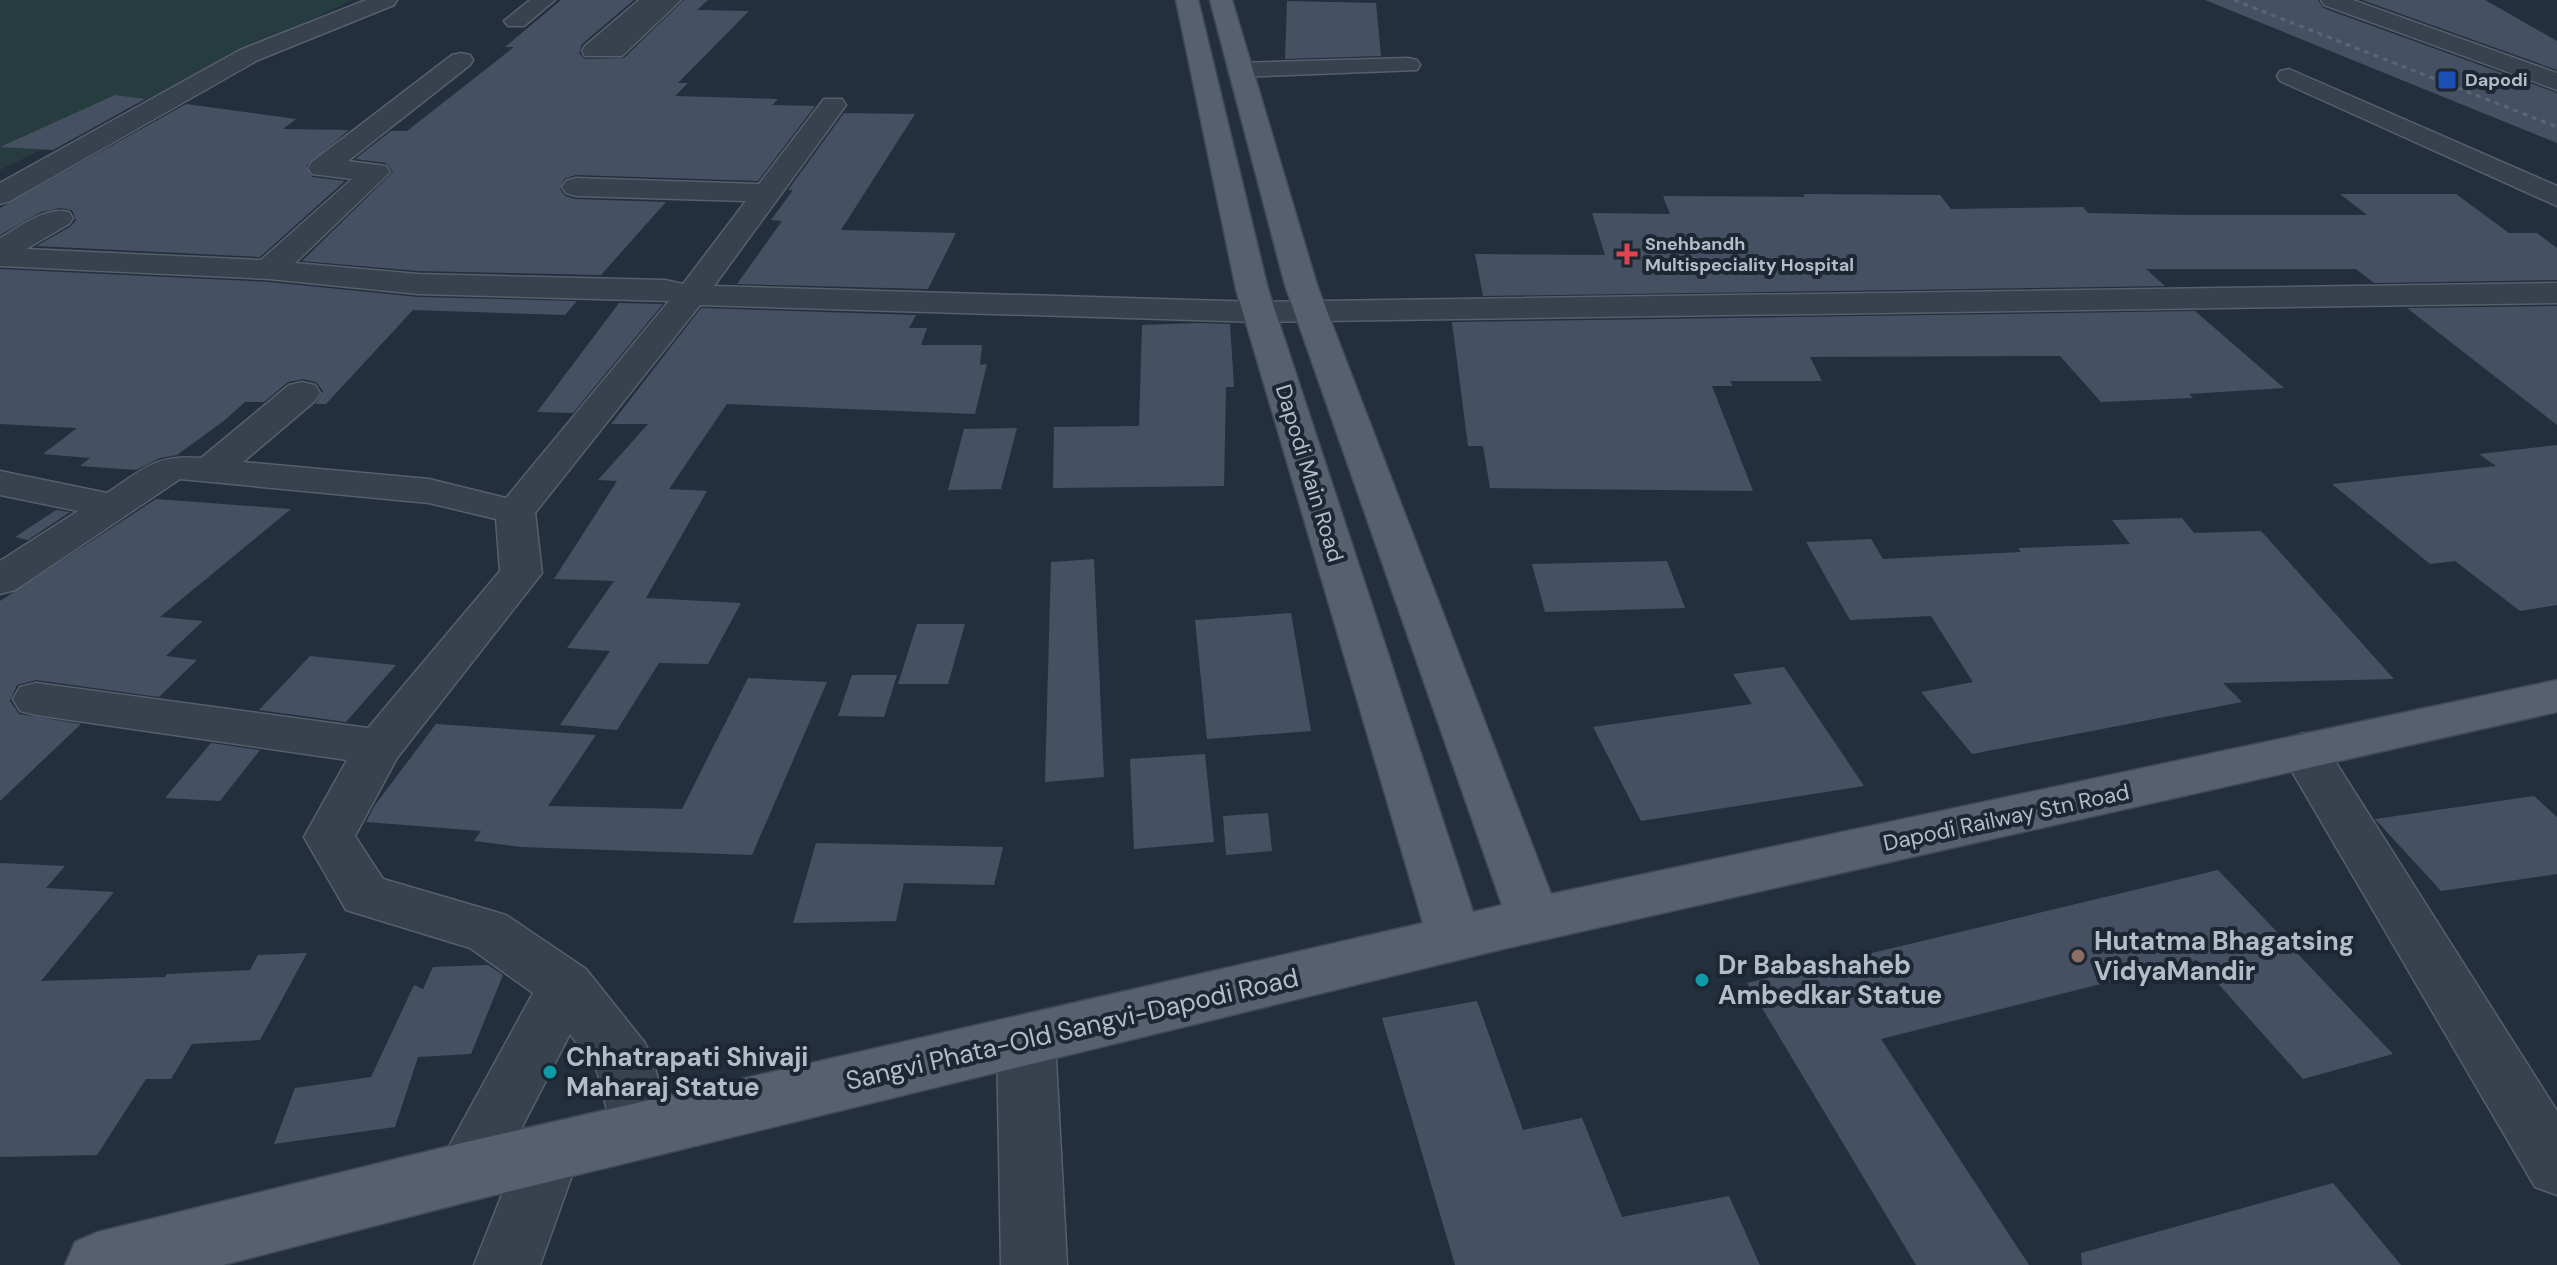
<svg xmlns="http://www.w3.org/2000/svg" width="2557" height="1265" viewBox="0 0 2557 1265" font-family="'DM Sans',sans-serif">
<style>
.green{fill:#263c3f}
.building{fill:#455162}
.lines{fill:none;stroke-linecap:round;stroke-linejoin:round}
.minor-casing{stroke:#565f6c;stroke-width:3}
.major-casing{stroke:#414a57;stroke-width:3}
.minor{fill:#38414e;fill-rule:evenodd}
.major{fill:#56606e;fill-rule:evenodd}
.rail{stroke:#5a6575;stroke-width:3;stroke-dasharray:5 5;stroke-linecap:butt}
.transit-dot{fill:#1a4fb4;stroke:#1d2633;stroke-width:3}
.health-dot{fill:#e0444e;stroke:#1d2633;stroke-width:3}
.education-dot{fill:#8d6e63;stroke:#1d2633;stroke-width:3}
.culture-dot{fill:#0f9aa8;stroke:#1d2633;stroke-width:3}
.labels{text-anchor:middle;stroke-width:8;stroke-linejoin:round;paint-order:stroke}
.far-poi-label{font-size:18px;font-weight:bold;fill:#b4bcc9;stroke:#1d2633;text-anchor:start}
.street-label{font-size:22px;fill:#b4bcc9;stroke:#1d2633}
.near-poi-label{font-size:26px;font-weight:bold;fill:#b4bcc9;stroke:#1d2633;text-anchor:start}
.near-street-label{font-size:26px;fill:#b4bcc9;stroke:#1d2633}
</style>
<rect width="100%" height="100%" fill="#242f3e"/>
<polygon class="green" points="0,0 352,0 0,170"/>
<g class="building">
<polygon points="561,0 634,0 582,44 579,53 585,59 624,58 684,0 708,0 697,10 749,11 678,83 688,83 675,96 778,99 772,105 815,106 758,181 576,175 564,179 560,189 565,196 575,199 666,202 601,275 418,271 302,261 393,172 386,163 355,159 391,131 407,131 514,47 505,47"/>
<polygon points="2205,0 2318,0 2323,8 2557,93 2557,143"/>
<polygon points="2362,0 2485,0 2557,41 2557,70"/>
<polygon points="1287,1 1376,3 1381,56 1285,59"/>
<polygon points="115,95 145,99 53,150 0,147"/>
<polygon points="186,104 296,119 283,129 349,130 306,166 312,177 345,181 260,257 36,246 70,227 76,220 72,210 60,208 41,212 0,235 0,208"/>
<polygon points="844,113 915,114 841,230 956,233 928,289 737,284 782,221 771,220 793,190 788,190"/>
<polygon points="1803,194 1940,195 1951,209 2083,207 2088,213 2184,215 2367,215 2340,194 2456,194 2509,233 2537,233 2557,248 2557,280 2374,283 2356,269 2146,269 2165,286 1483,296 1475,254 1605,255 1592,213 1670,214 1663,196 1805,197"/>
<polygon points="0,269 269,282 418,297 577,301 565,315 413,310 326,404 316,404 323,391 316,382 303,379 288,382 264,402 245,402 225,420 177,455 160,458 136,470 80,466 90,458 43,454 77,428 0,424"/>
<polygon points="619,303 663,304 573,413 537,412"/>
<polygon points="2557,306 2557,425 2407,308"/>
<polygon points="701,308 916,315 909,328 927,328 921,345 982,345 980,365 987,364 975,414 727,404 669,489 707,491 646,598 741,603 708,664 659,663 617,730 560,725 610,651 567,648 614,581 554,579 617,481 598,480 648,424 611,424"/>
<polygon points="2195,311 2284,388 2189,394 2193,398 2101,402 2060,356 1810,357 1822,381 1730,381 1733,386 1712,386 1753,491 1490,488 1483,446 1468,446 1452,322"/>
<polygon points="1198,323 1230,324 1234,387 1226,387 1224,486 1053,488 1054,427 1139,426 1142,325"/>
<polygon points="1017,428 1001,489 948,490 964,429"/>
<polygon points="2557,445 2557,605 2520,611 2455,561 2430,564 2332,484 2496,466 2479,454"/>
<polygon points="156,499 291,509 160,617 203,621 166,656 197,660 159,697 36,680 17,685 10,701 19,714 81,724 0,801 0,601"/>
<polygon points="56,510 70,512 28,540 15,537"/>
<polygon points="2182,518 2194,533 2261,531 2394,679 2223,683 2242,702 1972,754 1921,692 1973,682 1931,616 1850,620 1806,542 1871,539 1883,559 2021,552 2018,548 2130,544 2112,520"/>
<polygon points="1094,559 1104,777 1045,782 1051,562"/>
<polygon points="1667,561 1685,608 1545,612 1532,564"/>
<polygon points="1291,613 1311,731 1207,739 1195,620"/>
<polygon points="917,624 965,624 948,684 898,684"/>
<polygon points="310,656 396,665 346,722 259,710"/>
<polygon points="1784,667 1864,786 1641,821 1593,727 1752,704 1733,674"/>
<polygon points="852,675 897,675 884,717 838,716"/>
<polygon points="748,678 827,682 752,855 522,847 474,841 481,831 366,822 375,805 436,724 596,735 548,806 682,809"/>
<polygon points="211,743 260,750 220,801 165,798"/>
<polygon points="1205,754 1214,842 1134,849 1130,759"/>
<polygon points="2534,796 2557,817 2557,874 2441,891 2375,819"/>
<polygon points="1268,813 1272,851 1226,855 1223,816"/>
<polygon points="816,843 1003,847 994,885 904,883 896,921 793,923"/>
<polygon points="0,863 65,866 46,888 114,892 41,981 165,977 167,974 250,970 258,955 307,953 260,1040 192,1044 171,1079 146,1079 97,1155 0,1157"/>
<polygon points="2218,870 2393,1054 2303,1079 2197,960 1881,1039 2029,1265 1916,1265 1747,983"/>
<polygon points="488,965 503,975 471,1054 418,1057 395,1127 274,1144 295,1088 371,1077 414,985 423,989 433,967"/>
<polygon points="1477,1001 1523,1130 1582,1118 1622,1217 1729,1196 1760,1265 1455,1265 1382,1018"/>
<polygon points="2333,1183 2401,1265 2082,1265 2081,1253"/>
</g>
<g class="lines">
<defs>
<g id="minor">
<polygon points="366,0 397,0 394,5 258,60 10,201 0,204 0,183 240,50"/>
<polygon points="530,0 555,0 524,26 508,26 504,21"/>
<polygon points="639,0 681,0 622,56 585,56 582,51 585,46"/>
<polygon points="2321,0 2353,0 2557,73 2557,90 2324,5"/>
<path d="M461,53L470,55L473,60L470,65L348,161L386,166L390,172L295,263L418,274L665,280L683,284L746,201L576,196L566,193L562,187L566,181L576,178L759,184L824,99H842L846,105L714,286L1259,302L2557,283V303L1259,322L700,305L535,513L542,573L397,758L355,836L383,879L506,915L586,969L645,1043L653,1061L672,1130L664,1150L642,1158L620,1150L612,1130L597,1071L570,1034L488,1193L466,1202L444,1193L435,1172L533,993L470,948L346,910L304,837L347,760L36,715L20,711L13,699L20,687L36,683L368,728L500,571L496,519L429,503L180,479L15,590L0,594V561L78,511L0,495V471L107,493C144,469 155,454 201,458L289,385L302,382L315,385L320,393L315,401L243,462L429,479L506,498L669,301L418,294L269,279L0,266V238C20,227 45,206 69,212L73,218L69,224L26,249L261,260L352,179L312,174L308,168L312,162L452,55Z"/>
<polygon points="1408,58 1417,60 1420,65 1417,70 1240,77 1231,75 1228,70 1231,65 1240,63"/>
<polygon points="2289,69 2557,186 2557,206 2280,81 2277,76 2280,71"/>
<polygon points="2304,733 2321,739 2557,1111 2557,1195 2535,1187 2280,751 2287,739"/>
<polygon points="1026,1014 1046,1022 1055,1040 1067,1265 1001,1265 997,1040 1006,1022"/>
<polygon points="549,1124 571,1132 580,1153 540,1265 474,1265 527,1132"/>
</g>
<polygon id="major" points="1176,0 1198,0 1268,289 1473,912 1502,905 1285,285 1210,0 1232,0 1317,285 1551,894 2557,680 2557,712 1507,948 466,1202 223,1265 65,1265 75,1242 98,1232 466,1142 1423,923 1236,289"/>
</defs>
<use href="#minor" class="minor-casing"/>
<use href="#major" class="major-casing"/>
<use href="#minor" class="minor"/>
<use href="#major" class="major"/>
<polyline class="rail" points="2234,0 2557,127"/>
</g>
<rect class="transit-dot" x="2437" y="70" width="20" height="20" rx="4"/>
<path class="health-dot" d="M1623 242h8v8h8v8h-8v8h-8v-8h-8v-8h8z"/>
<circle class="education-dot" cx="2078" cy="956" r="8"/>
<g class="culture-dot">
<circle cx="1702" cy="980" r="8"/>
<circle cx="550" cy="1072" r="8"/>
</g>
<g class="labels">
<g class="far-poi-label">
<text x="2465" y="86">Dapodi</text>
<text x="1645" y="250">Snehbandh<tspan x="1645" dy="21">Multispeciality Hospital</tspan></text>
</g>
<g class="street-label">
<text transform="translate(1310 473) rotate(73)" y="8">Dapodi Main Road</text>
<text transform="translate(2006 817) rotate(-12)" y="8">Dapodi Railway Stn Road</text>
</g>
<g class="near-poi-label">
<text x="2094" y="950">Hutatma Bhagatsing<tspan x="2094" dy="30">VidyaMandir</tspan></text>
<text x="1718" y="974">Dr Babashaheb<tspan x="1718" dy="30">Ambedkar Statue</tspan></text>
<text x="566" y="1066">Chhatrapati Shivaji<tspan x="566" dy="30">Maharaj Statue</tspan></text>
</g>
<g class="near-street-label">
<text transform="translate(1072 1029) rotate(-13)" y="9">Sangvi Phata-Old Sangvi-Dapodi Road</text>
</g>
</g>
</svg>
